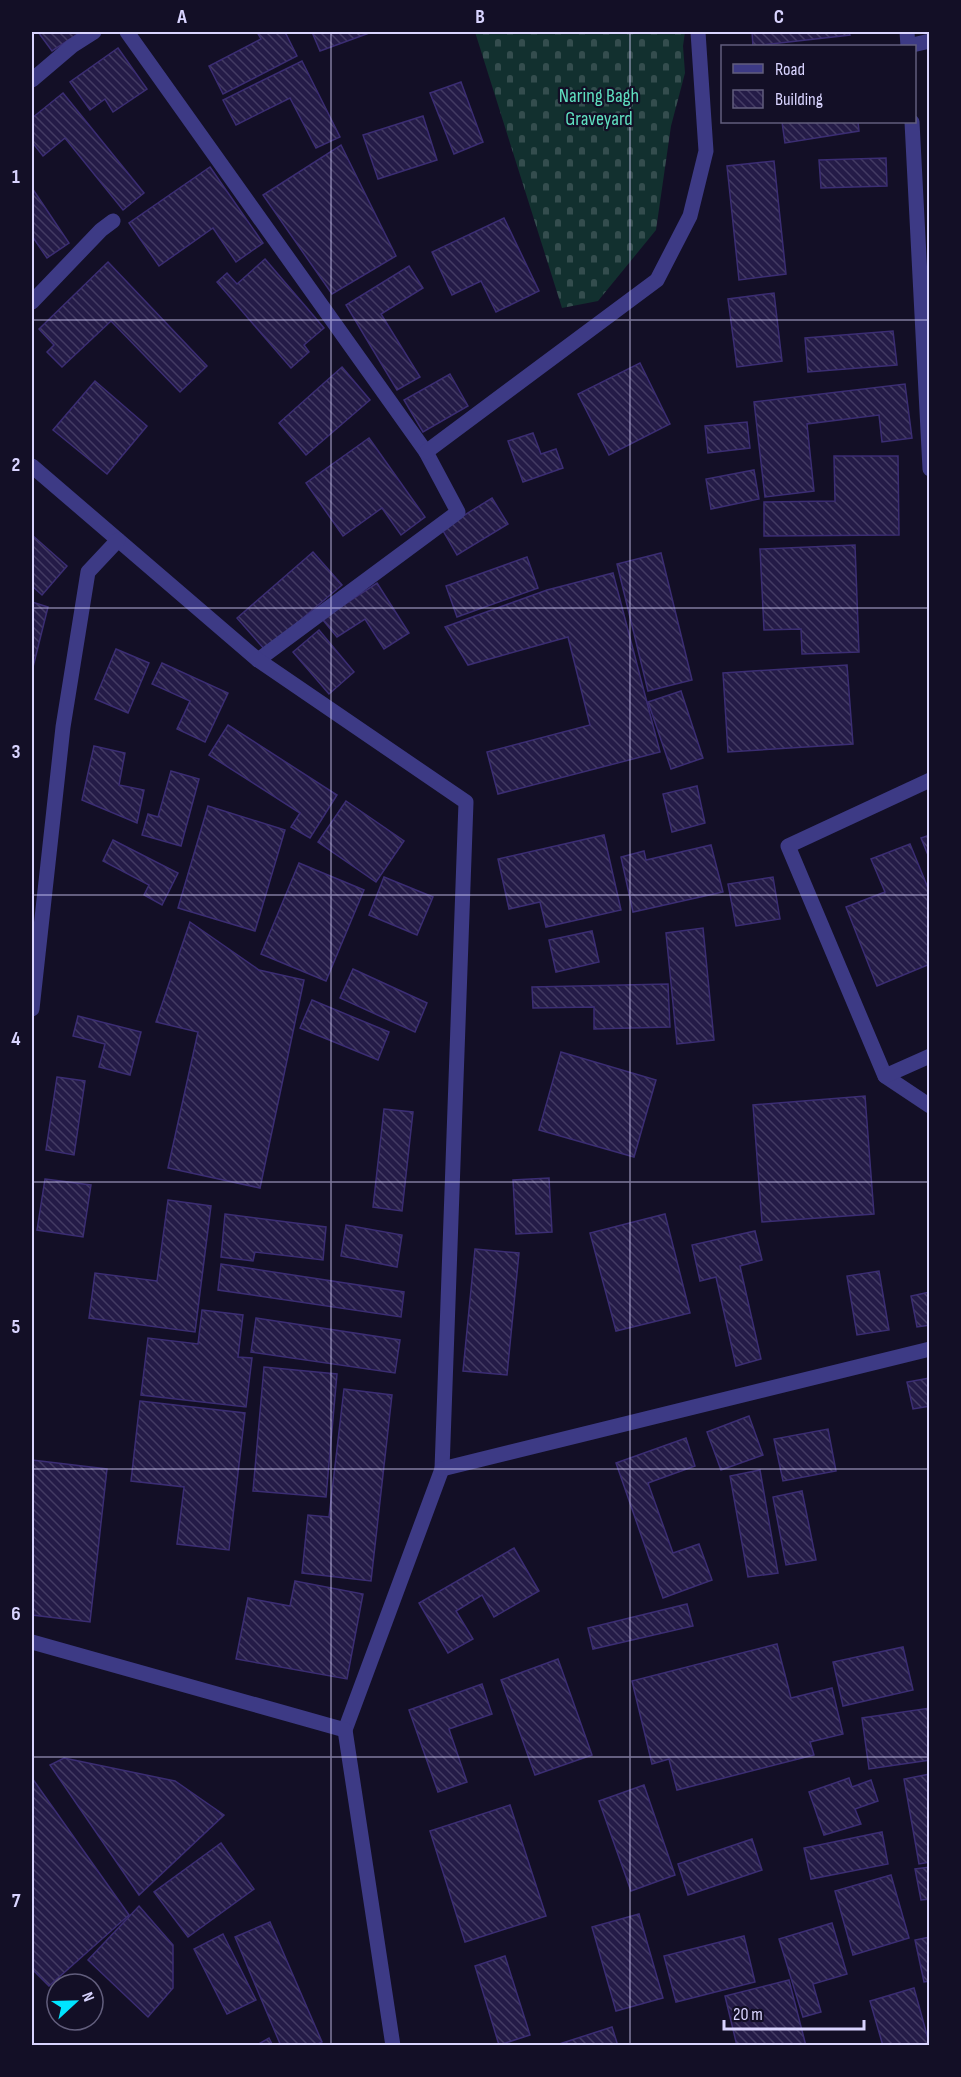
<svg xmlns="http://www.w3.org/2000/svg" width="961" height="2077" viewBox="0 0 961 2077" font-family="'Sofia Sans Condensed',sans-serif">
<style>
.cemetery{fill:url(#cemetery-stones)}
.building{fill:url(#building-back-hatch);stroke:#3b2d73;stroke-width:1.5}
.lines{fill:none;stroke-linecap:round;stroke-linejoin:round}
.minor{stroke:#3d3a85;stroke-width:15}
.tertiary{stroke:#3d3a85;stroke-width:15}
.grid{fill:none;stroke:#d9d4ff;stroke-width:1.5;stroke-opacity:0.55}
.labels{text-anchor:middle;stroke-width:4.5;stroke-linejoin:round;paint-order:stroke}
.park-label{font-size:20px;fill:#5fe0c0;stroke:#130f26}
.neatline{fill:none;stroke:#d9d4ff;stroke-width:2}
.grid-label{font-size:20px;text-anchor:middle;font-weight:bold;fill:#d9d4ff}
</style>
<defs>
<pattern id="cemetery-stones" width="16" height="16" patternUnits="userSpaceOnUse" patternTransform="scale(1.5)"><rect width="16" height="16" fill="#12302f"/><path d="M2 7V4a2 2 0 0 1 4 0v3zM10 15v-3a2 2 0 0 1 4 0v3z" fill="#344d4e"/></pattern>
<pattern id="building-back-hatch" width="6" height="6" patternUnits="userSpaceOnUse" patternTransform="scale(1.5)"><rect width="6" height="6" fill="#241b47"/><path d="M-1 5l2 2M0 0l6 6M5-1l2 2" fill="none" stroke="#433b63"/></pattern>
</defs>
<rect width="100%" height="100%" fill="#130f26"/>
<polygon class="cemetery" points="475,32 685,32 683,46 685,73 671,126 656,230 598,301 562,308"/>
<g class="building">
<polygon points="38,32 81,32 52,51"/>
<polygon points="257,32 285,32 297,56 223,94 209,66 261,39"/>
<polygon points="312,32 372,32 320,51"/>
<polygon points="752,32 849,32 850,35 753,46"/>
<polygon points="118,48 147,89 113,112 105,99 90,110 70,82"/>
<polygon points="302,61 340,137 316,148 290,98 236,125 223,100"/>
<polygon points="461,82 483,142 454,154 430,93"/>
<polygon points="63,93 144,193 123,210 65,138 43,156 32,142 32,118"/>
<polygon points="423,116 437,160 378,179 363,135"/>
<polygon points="782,122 858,122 859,131 785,143"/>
<polygon points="341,145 396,256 332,294 263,195"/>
<polygon points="886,158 887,186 821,188 819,160"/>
<polygon points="774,161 786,274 739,280 727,166"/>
<polygon points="210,167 263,243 236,262 213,228 159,266 129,223"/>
<polygon points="32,188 69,243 47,258 32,236"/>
<polygon points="504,218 539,291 496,312 481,281 452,295 432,252"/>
<polygon points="265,259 324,328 304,345 309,352 291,368 217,282 227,273 237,284"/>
<polygon points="108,262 207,366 180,392 111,321 62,367 47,352 54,345 39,329"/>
<polygon points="409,266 423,288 381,314 420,377 397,390 346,305"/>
<polygon points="774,293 782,361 737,367 728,299"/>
<polygon points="893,331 897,365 808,372 805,338"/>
<polygon points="640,363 670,424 609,455 578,394"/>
<polygon points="342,367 370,400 306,455 279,423"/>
<polygon points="450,374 468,406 423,432 404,400"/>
<polygon points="95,381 147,426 107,474 53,430"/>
<polygon points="905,384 912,438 882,442 879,415 807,424 814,491 765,497 754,402"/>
<polygon points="747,422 750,448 708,453 705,426"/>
<polygon points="533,433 541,454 556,449 563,468 523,482 508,441"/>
<polygon points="369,438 425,517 401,535 382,508 343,536 306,483"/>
<polygon points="834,456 898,456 899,535 764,536 764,502 835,501"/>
<polygon points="754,470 759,499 711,509 706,479"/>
<polygon points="492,498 508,524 457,555 442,529"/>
<polygon points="32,535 67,566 42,595 32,586"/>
<polygon points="855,545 859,652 802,654 801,629 764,630 760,549"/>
<polygon points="313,552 342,585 265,650 237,618"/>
<polygon points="661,553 692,680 648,691 617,564"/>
<polygon points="527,557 538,588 457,617 446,586"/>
<polygon points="613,573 660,752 498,794 487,752 590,725 568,637 468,665 445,627 547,590"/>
<polygon points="377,583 409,633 384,649 365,619 337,637 322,619"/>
<polygon points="32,602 48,607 32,671"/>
<polygon points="319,630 354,672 329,694 293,652"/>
<polygon points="116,649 149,663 128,713 95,699"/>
<polygon points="162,663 228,693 205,742 177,729 190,701 152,684"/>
<polygon points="847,665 853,744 728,752 723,673"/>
<polygon points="681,691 703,758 671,769 648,702"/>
<polygon points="228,725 337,795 310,838 291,827 300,813 209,755"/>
<polygon points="94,746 125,753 119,785 144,790 137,823 82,800"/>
<polygon points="171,771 199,779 181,846 142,835 148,814 158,817"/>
<polygon points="697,786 705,823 672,832 663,794"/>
<polygon points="346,801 404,841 376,882 318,842"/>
<polygon points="208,806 285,830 255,931 178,908"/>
<polygon points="604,835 621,910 546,927 540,902 509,909 498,859"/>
<polygon points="930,835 930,860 921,838"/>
<polygon points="113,840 178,873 162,905 144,895 149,885 103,861"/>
<polygon points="910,844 930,893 930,964 877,986 846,907 885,892 871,859"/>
<polygon points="711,845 723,892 633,912 621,857 644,851 646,860"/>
<polygon points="299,863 364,890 326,981 261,954"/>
<polygon points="384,877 433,897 417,935 369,915"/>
<polygon points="773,877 780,919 736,926 728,884"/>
<polygon points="190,922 259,970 304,980 260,1188 168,1168 198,1032 156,1022"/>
<polygon points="703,928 714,1040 677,1044 666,933"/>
<polygon points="592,931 599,962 556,972 549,940"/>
<polygon points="353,969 427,1003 415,1032 340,998"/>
<polygon points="668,984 670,1027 594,1029 594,1007 533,1008 532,987"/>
<polygon points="312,1000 389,1032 378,1060 300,1028"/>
<polygon points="78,1016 141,1032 130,1075 99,1067 105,1044 73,1036"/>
<polygon points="561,1052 656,1080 634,1157 539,1130"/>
<polygon points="57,1077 85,1081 74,1155 46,1150"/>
<polygon points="865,1096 874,1214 762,1222 753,1105"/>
<polygon points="384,1109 413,1112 402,1211 373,1207"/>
<polygon points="549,1178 552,1232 516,1234 513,1180"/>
<polygon points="45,1179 91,1185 83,1237 37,1230"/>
<polygon points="168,1200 211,1206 195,1332 89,1318 95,1273 157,1281"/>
<polygon points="225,1214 326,1227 323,1260 255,1252 253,1261 221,1257"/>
<polygon points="665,1214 690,1313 616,1331 590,1233"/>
<polygon points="346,1225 402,1235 397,1267 341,1256"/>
<polygon points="755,1231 762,1260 740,1266 761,1359 736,1366 716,1277 700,1281 692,1245"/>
<polygon points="475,1249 519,1253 507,1375 463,1371"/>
<polygon points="221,1264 404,1292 401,1317 218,1290"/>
<polygon points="879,1271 889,1330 857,1335 847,1276"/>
<polygon points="930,1292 930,1325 917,1327 911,1296"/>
<polygon points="202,1310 243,1315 238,1357 252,1358 246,1407 141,1395 148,1338 198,1344"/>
<polygon points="256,1318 400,1340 395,1373 251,1352"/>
<polygon points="264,1367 337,1374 326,1497 253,1491"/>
<polygon points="930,1378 930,1406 913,1409 907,1382"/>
<polygon points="344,1389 392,1395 371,1581 302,1573 308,1515 329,1517"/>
<polygon points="140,1401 245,1413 229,1550 177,1544 184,1487 131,1481"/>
<polygon points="749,1416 763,1455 721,1470 707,1432"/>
<polygon points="828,1429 836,1471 783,1481 774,1439"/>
<polygon points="686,1438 695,1466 648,1483 673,1553 699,1544 712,1580 663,1598 616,1463"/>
<polygon points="32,1460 107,1469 90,1622 32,1615"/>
<polygon points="760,1470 778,1573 748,1577 730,1476"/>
<polygon points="802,1491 816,1560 786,1565 773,1497"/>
<polygon points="514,1548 539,1591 494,1617 482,1595 456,1611 473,1639 448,1653 419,1603"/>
<polygon points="295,1581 363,1594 347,1679 236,1659 248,1598 290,1606"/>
<polygon points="687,1604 693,1626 593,1649 588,1628"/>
<polygon points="777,1644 791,1698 832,1688 843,1734 810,1742 814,1755 677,1790 669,1759 652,1764 632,1681"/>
<polygon points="903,1647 913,1690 843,1706 833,1662"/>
<polygon points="558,1659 592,1755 535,1775 501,1680"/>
<polygon points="482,1684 492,1714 449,1729 467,1782 438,1792 409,1710"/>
<polygon points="930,1708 930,1760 869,1769 862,1718"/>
<polygon points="64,1758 175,1781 224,1815 139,1895 50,1765"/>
<polygon points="930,1774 930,1862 919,1864 904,1779"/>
<polygon points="32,1778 129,1915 49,1986 34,1971 32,1972"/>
<polygon points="849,1778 852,1787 871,1780 878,1801 855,1809 861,1824 824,1835 809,1792"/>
<polygon points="644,1785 675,1875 631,1891 599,1801"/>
<polygon points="510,1805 546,1916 465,1942 430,1831"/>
<polygon points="882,1832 888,1864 811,1879 804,1848"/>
<polygon points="752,1839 762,1870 688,1895 678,1864"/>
<polygon points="221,1843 254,1889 188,1937 154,1892"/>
<polygon points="930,1867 930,1899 921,1900 915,1869"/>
<polygon points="891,1875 909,1938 853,1955 835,1891"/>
<polygon points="139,1906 173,1945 173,1988 148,2017 88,1960"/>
<polygon points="639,1914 663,1998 616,2011 592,1927"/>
<polygon points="270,1922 322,2042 314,2046 281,2046 235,1937"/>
<polygon points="832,1923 847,1974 813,1984 821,2012 803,2017 779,1939"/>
<polygon points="223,1934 256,2000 227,2014 194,1949"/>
<polygon points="744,1936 755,1982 676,2002 664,1956"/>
<polygon points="930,1937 930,1981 924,1982 915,1940"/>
<polygon points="505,1956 530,2035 499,2045 475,1966"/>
<polygon points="789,1980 806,2046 737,2046 725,1996"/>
<polygon points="914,1988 930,2046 883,2046 870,2001"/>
<polygon points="612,2027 618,2046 553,2046"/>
<polygon points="269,2038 273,2046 255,2046"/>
</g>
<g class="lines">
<g class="minor">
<polyline points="127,32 426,452 458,512 258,660"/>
<polyline points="907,32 908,46"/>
<polyline points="908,46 930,41"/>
<polyline points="32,80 72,46 94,32"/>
<polyline points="912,122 930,469"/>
<polyline points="32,302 101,230 113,221"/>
<polyline points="426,452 657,280 690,216 706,151 698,32"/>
<polyline points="32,466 258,660 466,802 442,1469 345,1730"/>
<polyline points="930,780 788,846 885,1076 930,1106"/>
<polyline points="32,1009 63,727 88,572 118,540"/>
<polyline points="885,1076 930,1056"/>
<polyline points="442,1469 930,1349"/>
</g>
<polyline class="tertiary" points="32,1642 345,1730 393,2046"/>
</g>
<path class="grid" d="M331,32V2046M630,32V2046M32,320H930M32,608H930M32,895H930M32,1182H930M32,1469H930M32,1757H930"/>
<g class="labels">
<g class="park-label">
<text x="599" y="102">Naring Bagh<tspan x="599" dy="23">Graveyard</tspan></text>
</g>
</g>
<rect width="961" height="2077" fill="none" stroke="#130f26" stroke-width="66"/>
<rect x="721" y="45" width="195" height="78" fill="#130f26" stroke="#625e7d" stroke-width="1.5"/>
<rect x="733" y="64" width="30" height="9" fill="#3d3a85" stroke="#625e7d" stroke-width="1.5"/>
<text x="775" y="75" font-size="18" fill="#d9d4ff">Road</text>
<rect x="733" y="90" width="30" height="18" fill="url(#building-back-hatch)" stroke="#625e7d" stroke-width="1.5"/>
<text x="775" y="105" font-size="18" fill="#d9d4ff">Building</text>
<g transform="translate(75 2002) rotate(68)"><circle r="28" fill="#130f26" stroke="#625e7d" stroke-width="1.5"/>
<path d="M0-4.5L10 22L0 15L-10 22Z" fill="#00e5ff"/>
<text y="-9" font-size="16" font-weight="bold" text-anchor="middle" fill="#d9d4ff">N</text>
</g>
<path d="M724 2020v9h140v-9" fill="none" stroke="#d9d4ff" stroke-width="3"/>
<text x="733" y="2020" font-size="18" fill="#d9d4ff" stroke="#130f26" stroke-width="4.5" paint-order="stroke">20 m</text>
<rect x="33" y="33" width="895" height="2011" class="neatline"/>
<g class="grid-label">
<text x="182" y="23">A</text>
<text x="480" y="23">B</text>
<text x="779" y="23">C</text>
<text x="16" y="183">1</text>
<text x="16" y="471">2</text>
<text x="16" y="758">3</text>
<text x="16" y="1045">4</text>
<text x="16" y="1333">5</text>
<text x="16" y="1620">6</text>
<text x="16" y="1907">7</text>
</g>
</svg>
